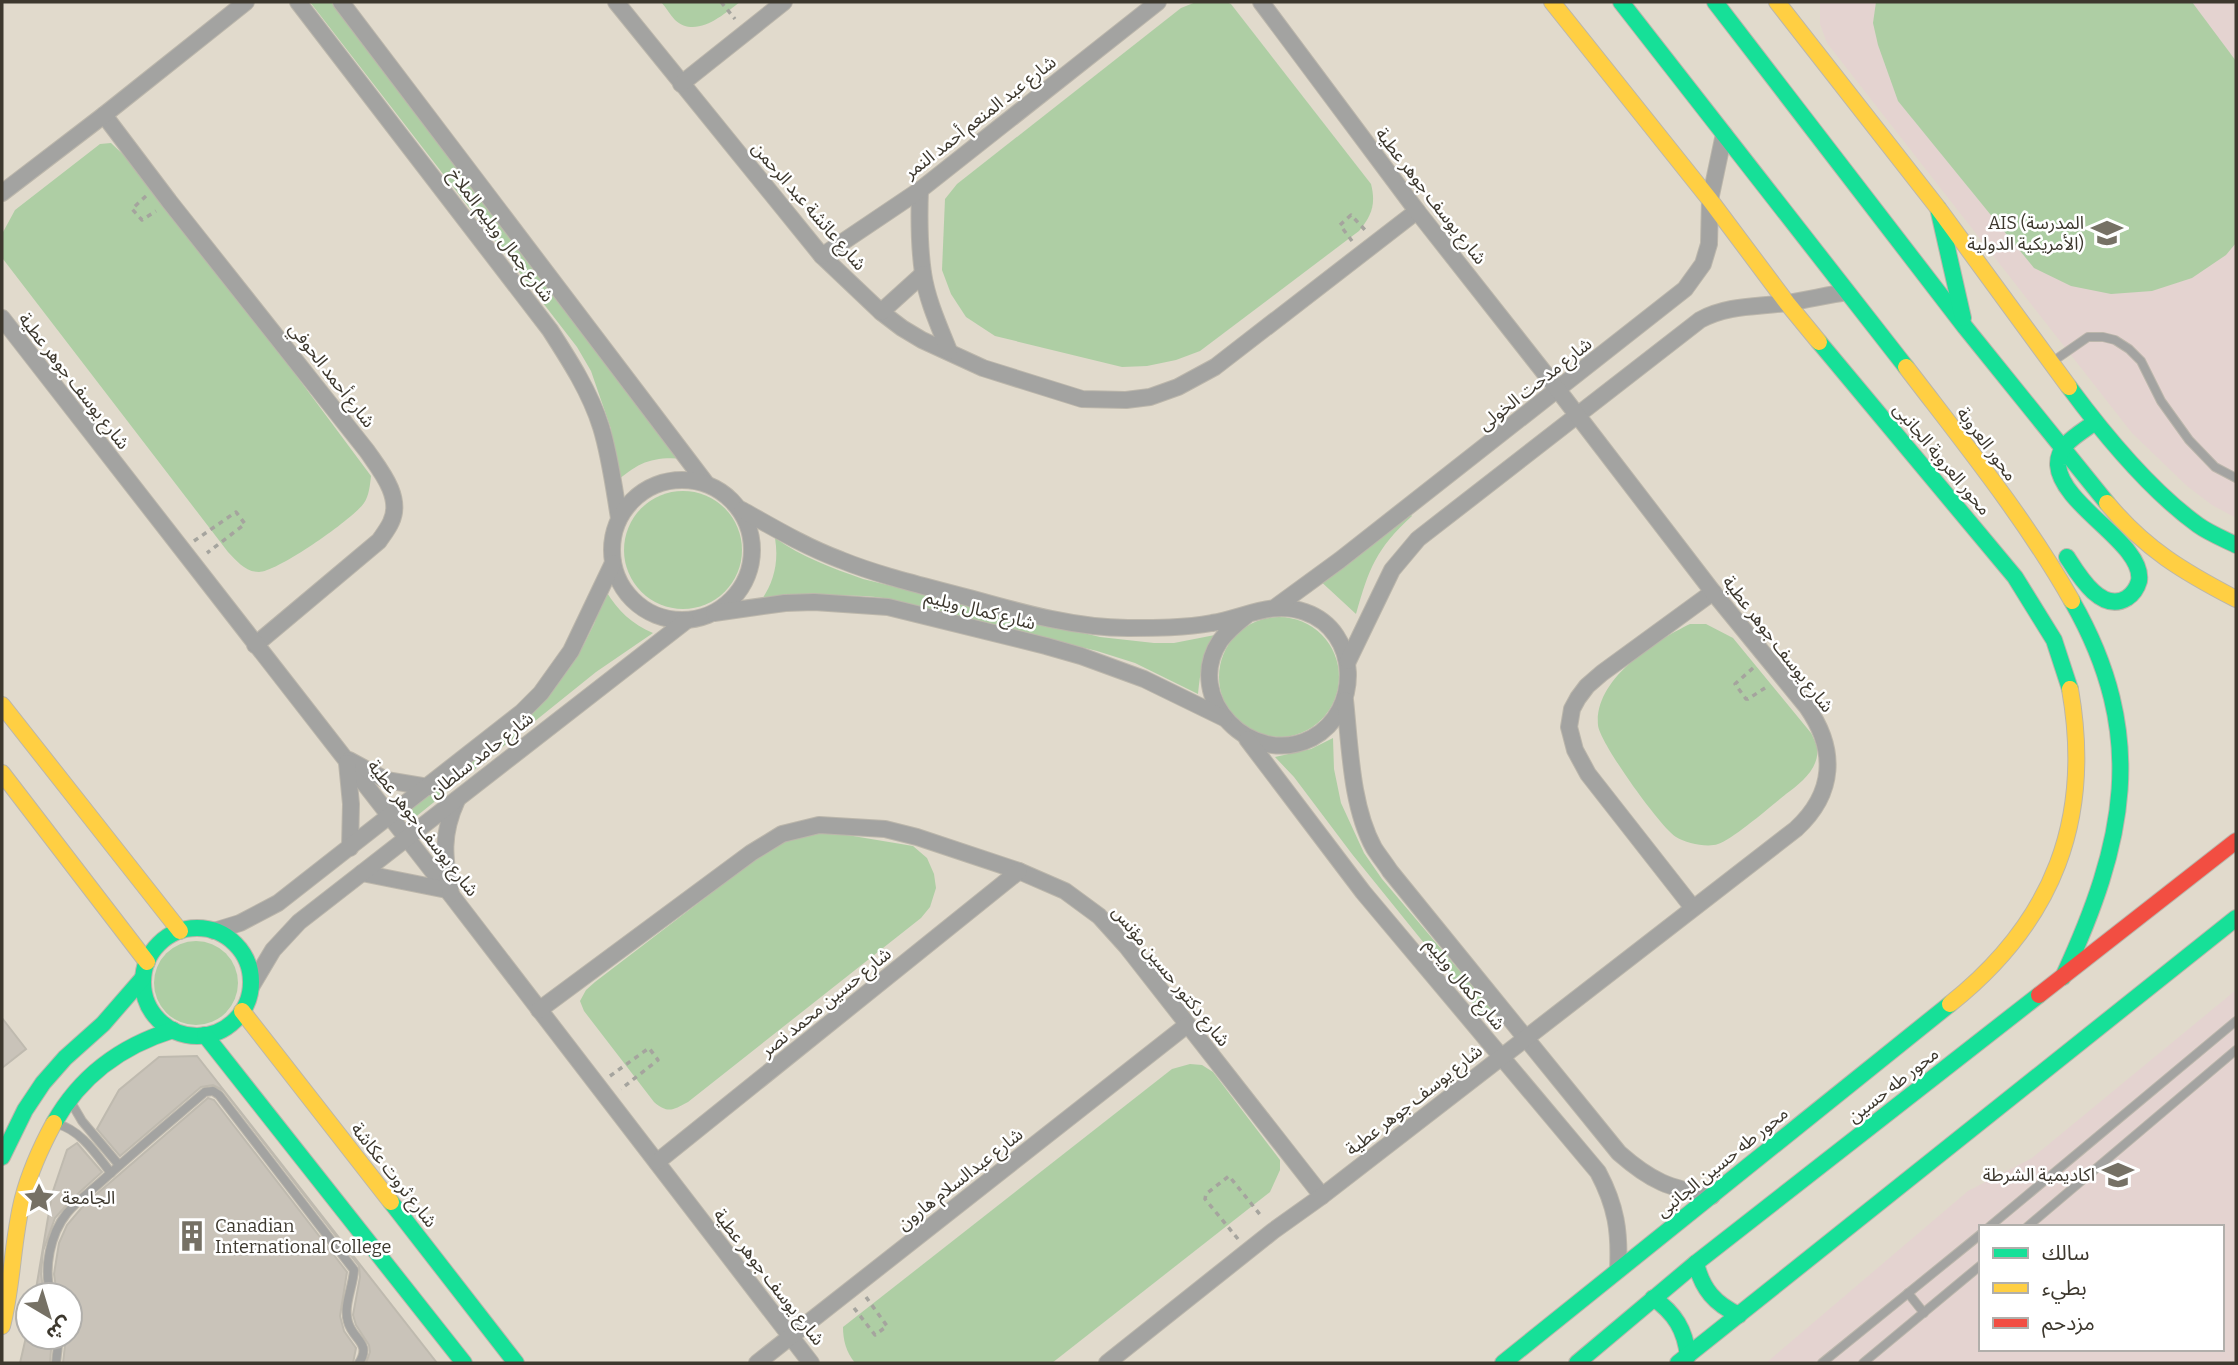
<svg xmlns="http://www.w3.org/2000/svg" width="2238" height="1365" viewBox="0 0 2238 1365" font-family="Bitter,'Noto Sans Arabic',serif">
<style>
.education{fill:#e4d3d0;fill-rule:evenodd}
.green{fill:#aecea4}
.building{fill:#c9c3b9;stroke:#bfbaaf;stroke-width:2}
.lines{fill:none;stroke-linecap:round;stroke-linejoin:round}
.lane-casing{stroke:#bbb6ab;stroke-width:10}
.street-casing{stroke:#bbb6ab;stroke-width:18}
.fast-casing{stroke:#bbb6ab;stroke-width:18}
.slow-casing{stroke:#bbb6ab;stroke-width:18}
.jam-casing{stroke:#bbb6ab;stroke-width:18}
.path{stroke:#a5a49e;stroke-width:3.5;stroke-dasharray:5 5;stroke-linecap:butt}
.lane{stroke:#a3a3a1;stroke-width:8}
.street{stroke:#a3a3a1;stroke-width:16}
.fast{stroke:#16e098;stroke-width:16}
.slow{stroke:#ffcf43;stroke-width:16}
.jam{stroke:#f24e42;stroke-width:16}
.labels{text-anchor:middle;stroke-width:5;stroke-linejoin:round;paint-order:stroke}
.street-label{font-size:18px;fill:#3d382e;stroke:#fff}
.poi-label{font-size:18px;fill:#3d382e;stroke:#fff;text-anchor:end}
</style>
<rect width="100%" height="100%" fill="#e1dacc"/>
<g class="education">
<polygon points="1820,2 2236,2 2236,518 2212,505 2187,486 2132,433 1827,43 1820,24"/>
<path d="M2236,990V1363H1766L1968,1191L2032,1158ZM1981,1227H2222V1349H1981Z"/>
</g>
<g class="green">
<path d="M310,2H331L623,386L685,459C653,456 638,462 615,483L611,429L591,371L577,347Z"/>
<path d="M661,2H740C723,15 696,39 675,20C670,15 666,7 661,2Z"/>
<path d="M1196,2H1226L1231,4L1371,184C1376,204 1372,215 1359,231L1200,351L1176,360L1147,366L1122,367L995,336L966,317L951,294L942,270L945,199L957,184L1181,8Z"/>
<polygon points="1876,2 2192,2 2236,61 2236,243 2226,255 2192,278 2152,291 2111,294 2071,286 2034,268 1898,101 1878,45 1873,23"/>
<path d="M111,143L132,163L287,363L371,476C370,485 369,496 364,503C353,519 277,572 259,572C245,572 237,561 228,552L3,259L2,234L15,210L100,144Z"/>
<circle cx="683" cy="550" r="59"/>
<path d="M1408,512L1412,516C1376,549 1369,568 1356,614L1316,577Z"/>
<path d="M775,538C802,557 832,568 863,579L1100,637L1154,643H1174L1215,635C1203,654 1200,672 1198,694L1135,663L1097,651L883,598C840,592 803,598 760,602C774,583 779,562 775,538Z"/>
<path d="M606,591C618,611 632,624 653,633L596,672L413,819L405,809L557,683L583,646L594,624Z"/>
<circle cx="1279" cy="677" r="60"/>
<path d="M1690,624H1706L1733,638L1811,733C1813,737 1816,743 1817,748C1820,768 1800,784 1786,794C1771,806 1733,839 1718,844C1707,848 1686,843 1676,837C1661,828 1599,742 1598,725C1594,679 1655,641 1690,624Z"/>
<polygon points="1333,738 1334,769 1341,803 1364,853 1382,879 1492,1009 1483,1016 1352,854 1294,777 1275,757 1311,749"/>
<path d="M811,833H835L913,846L927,858L934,874L936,888L930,907L921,918L688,1102C673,1110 668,1114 654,1102L584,1011L580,1001L586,990L595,982L769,849L787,840Z"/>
<circle cx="196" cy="983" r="42"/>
<path d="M1190,1064L1202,1065L1213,1072L1280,1160V1170L1270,1192L1052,1363H855C846,1352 843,1340 843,1327L1172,1069Z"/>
</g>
<g class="building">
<polygon points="2,1018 26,1049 2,1068"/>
<polygon points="197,1056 437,1363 366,1363 370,1352 369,1345 356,1325 353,1315 360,1277 359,1266 223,1090 213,1085 201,1087 120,1156 97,1129 119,1090 159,1057"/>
<polygon points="208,1098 214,1100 347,1272 340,1316 344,1331 356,1348 353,1363 63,1363 66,1337 70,1337 70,1295 57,1295 54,1274 59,1243 67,1225 84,1205"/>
<polygon points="77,1143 102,1172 71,1200 55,1218 43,1251 41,1274 44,1295 35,1295 52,1194 67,1150"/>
<polygon points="26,1337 52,1337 50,1363 20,1363"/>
</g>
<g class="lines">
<defs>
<g id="lane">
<polyline points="2052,362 2088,337 2103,337 2115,340 2129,349 2141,361 2161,401 2189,440 2215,467 2236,478"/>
<polyline points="72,1104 82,1121 119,1165"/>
<path d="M57,1124C81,1130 96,1154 111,1173"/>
<polyline points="1989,1227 2236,1021"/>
<polyline points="2027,1227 2236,1050"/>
<polyline points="1908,1293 1924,1313"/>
<path d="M51,1295C43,1269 50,1234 67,1213C77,1201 91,1191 103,1180C136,1150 171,1121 205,1092L213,1091L219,1095L354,1270C353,1287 343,1306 348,1322C353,1340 372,1343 359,1363"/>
<polyline points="56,1363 59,1337"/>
<polyline points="1822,1363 1981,1234"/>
<polyline points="1863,1363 1981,1265"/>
</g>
<g id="street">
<path d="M298,2L550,330C570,361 590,392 601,427C610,456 614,488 619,518"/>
<polyline points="341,2 705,482"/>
<polyline points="616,2 822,256 881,312 902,328 922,340 983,368 1082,399 1126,400 1150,397 1178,387 1215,367 1417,211"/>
<polyline points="681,84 784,2"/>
<path d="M104,115L169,201L367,451C380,470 403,497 391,522C388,529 383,535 379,541L255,645"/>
<path d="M920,190C919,217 919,245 923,273C927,300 939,326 949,351"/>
<polyline points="2,193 104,115 246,2"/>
<polyline points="822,256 920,190 1158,2"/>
<polyline points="881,312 923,274"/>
<polyline points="2,318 452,896 811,1363"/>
<circle cx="682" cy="550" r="70"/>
<path d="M742,510C774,528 806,547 841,560C883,577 929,587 973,599C1023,613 1076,628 1128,628C1156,628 1185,628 1212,623C1244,618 1272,600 1305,612C1360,631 1362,711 1312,738C1252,769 1182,698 1220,641C1228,630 1237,623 1247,615"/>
<polyline points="1277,606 1340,560 1685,289 1703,264 1709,244 1710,200 1724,134"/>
<polyline points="714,613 785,603 814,602 888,607 1046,646 1081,656 1144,679 1224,718"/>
<path d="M1348,661L1392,570L1418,539L1700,320C1727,305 1756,307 1787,303C1807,300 1827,295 1847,292"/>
<path d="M1345,700C1350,746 1351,806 1374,848C1379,856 1385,863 1390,871L1619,1153C1652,1182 1669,1188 1712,1196"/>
<path d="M1247,739L1363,892L1598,1172C1616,1206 1620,1231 1618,1270"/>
<polyline points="349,760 386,780 428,787"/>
<polyline points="347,763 351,804 350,848"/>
<polyline points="362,873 447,890"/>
<path d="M451,894C444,857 441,835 457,800"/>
<polyline points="1693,908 1588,774 1575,750 1569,727 1572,709 1578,698 1587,686 1602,673 1713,592"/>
<polyline points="214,931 240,923 278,903 522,712 541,693 571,651 613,563"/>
<polyline points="251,987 273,950 299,922 686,621"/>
<polyline points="539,1010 751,853 782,834 819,825 885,829 917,837 1019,871 1065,891 1099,916 1127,947 1322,1196"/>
<polyline points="657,1162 1019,871"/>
<polyline points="757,1363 1187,1025"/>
<path d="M1107,1363L1273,1231L1322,1196L1796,829C1835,793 1837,750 1807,707L1713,592L1558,390L1417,211L1261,2"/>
</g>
<g id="fast">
<polyline points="1621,2 1906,367"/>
<polyline points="1715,2 1965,327 2107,503"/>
<polyline points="1938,208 1963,318"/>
<polyline points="1819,342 2015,577 2054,640 2070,689"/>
<path d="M2069,387C2103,433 2151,491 2198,525C2209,533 2224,539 2236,545"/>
<path d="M2067,557C2078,574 2101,614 2127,598C2133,594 2137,588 2139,581C2145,544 2061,506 2058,465C2057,444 2081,433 2095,422"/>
<circle cx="197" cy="982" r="54"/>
<path d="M2063,977C2125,843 2149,736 2072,601"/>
<polyline points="205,1035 464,1363"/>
<path d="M54,1123C81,1075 121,1046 173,1030"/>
<polyline points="2,1157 25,1110 43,1083 65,1058 103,1024 143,978"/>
<polyline points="391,1202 516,1363"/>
<path d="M1696,1263C1702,1289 1715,1304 1739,1315"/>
<path d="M1653,1298C1675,1313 1685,1330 1688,1356"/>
<polyline points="1503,1363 1950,1004"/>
<polyline points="1577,1363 1696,1263 2039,995"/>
<polyline points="1678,1363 2236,918"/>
</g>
<g id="slow">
<polyline points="1552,2 1710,200 1787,303 1819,342"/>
<polyline points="1777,2 1938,208 2069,387"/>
<path d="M1906,367C1964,443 2025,518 2072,601"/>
<path d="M2107,503C2145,549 2184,572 2236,599"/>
<polyline points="2,705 180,931"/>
<polyline points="2,773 147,962"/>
<path d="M1950,1004C2054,921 2093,819 2070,689"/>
<polyline points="242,1011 391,1202"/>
<path d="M2,1326C13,1284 12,1240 23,1198C30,1171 41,1147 54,1123"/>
</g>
<polyline id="jam" points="2039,995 2236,841"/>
</defs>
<use href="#lane" class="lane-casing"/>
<use href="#street" class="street-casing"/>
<use href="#fast" class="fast-casing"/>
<use href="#slow" class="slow-casing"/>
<use href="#jam" class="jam-casing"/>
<g class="path">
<polyline points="721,2 735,19"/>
<polyline points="146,196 132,209 142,220 156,211"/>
<polyline points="1352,241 1340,225 1351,215 1366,231"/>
<polyline points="194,541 236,512 245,524 207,553"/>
<polyline points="1753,668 1735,684 1746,699 1748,699 1768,686"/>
<polyline points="610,1076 649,1048 658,1060 621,1089"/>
<polyline points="1238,1239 1205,1199 1206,1194 1229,1176 1262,1217"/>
<polyline points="854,1308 875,1335 887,1326 866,1297"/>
</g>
<use href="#lane" class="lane"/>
<use href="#street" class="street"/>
<use href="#fast" class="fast"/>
<use href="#slow" class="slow"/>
<use href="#jam" class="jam"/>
</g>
<defs>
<symbol id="school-bare" viewBox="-9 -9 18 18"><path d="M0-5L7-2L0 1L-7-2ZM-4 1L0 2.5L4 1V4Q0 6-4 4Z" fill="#767165" stroke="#fff" stroke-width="2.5" paint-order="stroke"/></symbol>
<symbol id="university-bare" viewBox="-9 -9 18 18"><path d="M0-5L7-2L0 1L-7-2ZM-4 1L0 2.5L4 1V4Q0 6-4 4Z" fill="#767165" stroke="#fff" stroke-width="2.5" paint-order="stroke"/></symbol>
<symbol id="sight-bare" viewBox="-9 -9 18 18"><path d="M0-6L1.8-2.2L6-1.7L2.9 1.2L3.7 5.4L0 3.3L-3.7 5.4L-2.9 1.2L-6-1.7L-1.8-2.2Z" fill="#767165" stroke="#fff" stroke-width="2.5" paint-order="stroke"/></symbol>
<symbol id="building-bare" viewBox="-9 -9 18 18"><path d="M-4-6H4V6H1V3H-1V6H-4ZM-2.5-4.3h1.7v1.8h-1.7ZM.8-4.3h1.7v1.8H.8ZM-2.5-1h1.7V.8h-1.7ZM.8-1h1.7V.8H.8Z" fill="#767165" stroke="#fff" stroke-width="2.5" paint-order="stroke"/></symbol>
</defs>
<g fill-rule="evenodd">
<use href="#school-bare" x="2085" y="211" width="44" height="44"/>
<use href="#university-bare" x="2096" y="1153" width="44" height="44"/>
<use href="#sight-bare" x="17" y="1176" width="44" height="44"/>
<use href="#building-bare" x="170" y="1214" width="44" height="44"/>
</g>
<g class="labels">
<g class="street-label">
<text transform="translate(980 117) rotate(-38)" y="6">شارع عبد المنعم أحمد النمر</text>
<text transform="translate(1431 196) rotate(52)" y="6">شارع يوسف جوهر عطية</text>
<text transform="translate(809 206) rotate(49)" y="6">شارع عائشة عبد الرحمن</text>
<text transform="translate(501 235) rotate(53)" y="6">شارع جمال ويليم الملاخ</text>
<text transform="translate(332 375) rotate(52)" y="6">شارع أحمد الحوفي</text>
<text transform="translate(74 381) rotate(52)" y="6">شارع يوسف جوهر عطية</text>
<text transform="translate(1535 384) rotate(-38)" y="6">شارع مدحت الخولى</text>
<text transform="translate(1987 444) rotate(53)" y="6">محور العروبة</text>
<text transform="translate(1942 459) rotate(50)" y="6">محور العروبة الجانبى</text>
<text transform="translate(980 610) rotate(14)" y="6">شارع كمال ويليم</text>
<text transform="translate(1778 644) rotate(52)" y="6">شارع يوسف جوهر عطية</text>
<text transform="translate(481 755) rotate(-38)" y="6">شارع حامد سلطان</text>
<text transform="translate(423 828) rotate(52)" y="6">شارع يوسف جوهر عطية</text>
<text transform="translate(1171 976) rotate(51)" y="6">شارع دكتور حسين مؤنس</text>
<text transform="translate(1465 984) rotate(50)" y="6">شارع كمال ويليم</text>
<text transform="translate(826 1002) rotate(-39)" y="6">شارع حسين محمد نصر</text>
<text transform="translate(1893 1085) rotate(-38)" y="6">محور طه حسين</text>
<text transform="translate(1414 1100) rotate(-38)" y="6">شارع يوسف جوهر عطية</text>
<text transform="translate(1722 1162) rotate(-39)" y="6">محور طه حسين الجانبى</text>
<text transform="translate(394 1175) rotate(52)" y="6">شارع ثروت عكاشة</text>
<text transform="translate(960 1179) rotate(-38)" y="6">شارع عبدالسلام هارون</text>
<text transform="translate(769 1277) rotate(52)" y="6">شارع يوسف جوهر عطية</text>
</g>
<g class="poi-label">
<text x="2084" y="229">AIS (المدرسة<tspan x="2084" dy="21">الأمريكية الدولية)</tspan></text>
<text x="2095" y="1181">اكاديمية الشرطة</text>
<text x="62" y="1204" text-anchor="start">الجامعة</text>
<text x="215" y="1232" text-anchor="start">Canadian<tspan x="215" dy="21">International College</tspan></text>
</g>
</g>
<rect width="2238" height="1365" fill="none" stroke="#3d382e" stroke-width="7"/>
<rect x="1979" y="1225" width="245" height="126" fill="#ffffff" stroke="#b1afab" stroke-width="2"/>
<rect x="1993" y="1248" width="35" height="10" fill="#16e098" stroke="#b1afab" stroke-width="2"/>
<text x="2042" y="1260" font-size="21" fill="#3d382e">سالك</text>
<rect x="1993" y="1283" width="35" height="10" fill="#ffcf43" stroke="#b1afab" stroke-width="2"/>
<text x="2042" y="1295" font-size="21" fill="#3d382e">بطيء</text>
<rect x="1993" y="1318" width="35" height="10" fill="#f24e42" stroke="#b1afab" stroke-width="2"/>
<text x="2042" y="1330" font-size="21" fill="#3d382e">مزدحم</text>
<g transform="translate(49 1316) rotate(142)"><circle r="33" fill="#ffffff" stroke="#b1afab" stroke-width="2"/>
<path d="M0-5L12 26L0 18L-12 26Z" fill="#767165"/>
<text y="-10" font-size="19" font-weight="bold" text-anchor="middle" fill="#3d382e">ش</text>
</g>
</svg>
